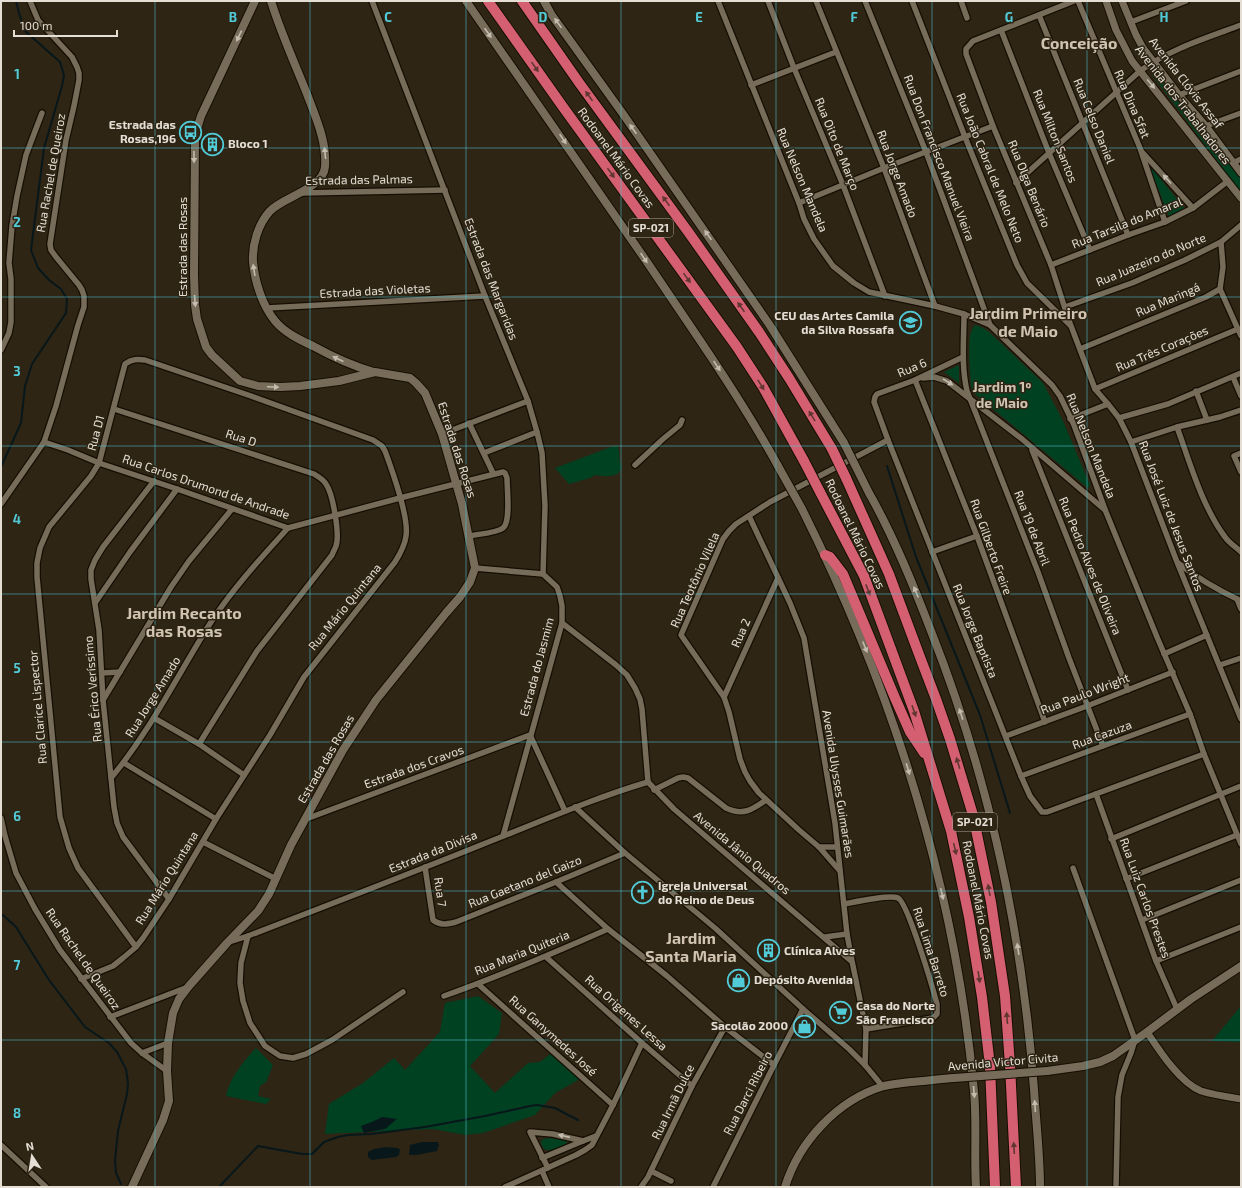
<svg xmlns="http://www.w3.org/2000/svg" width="1242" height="1188" viewBox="0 0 1242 1188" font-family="'Exo 2',sans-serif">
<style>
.green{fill:#004122}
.water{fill:#08171a}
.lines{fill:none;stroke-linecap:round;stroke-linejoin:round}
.stream{stroke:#08171a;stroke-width:2}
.minor-casing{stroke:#160e02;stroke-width:8}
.tertiary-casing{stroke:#160e02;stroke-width:9}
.secondary-casing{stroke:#160e02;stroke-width:10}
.motorway-casing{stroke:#160e02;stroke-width:12}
.minor{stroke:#776c5a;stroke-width:5.5}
.tertiary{stroke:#776c5a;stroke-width:7}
.secondary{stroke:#776c5a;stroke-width:8}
.motorway{stroke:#d35f70;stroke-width:10}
.secondary-bridge-casing{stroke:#160e02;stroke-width:10;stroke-linecap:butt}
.motorway-bridge-casing{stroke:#160e02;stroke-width:12;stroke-linecap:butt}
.secondary-bridge{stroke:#776c5a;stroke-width:8}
.motorway-bridge{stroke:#d35f70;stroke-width:10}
.oneway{fill:#c3bcaf}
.oneway2{fill:#603630}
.grid{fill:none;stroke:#52cbd9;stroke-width:1;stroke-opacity:0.55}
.labels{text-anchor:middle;stroke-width:3;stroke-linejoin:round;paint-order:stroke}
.shield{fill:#2e2515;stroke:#ada69b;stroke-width:1}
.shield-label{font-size:11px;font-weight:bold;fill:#e4ded4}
.street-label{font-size:12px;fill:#e4ded4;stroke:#2e2515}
.poi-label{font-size:12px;font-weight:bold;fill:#e4ded4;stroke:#2e2515;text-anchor:start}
.quarter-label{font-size:14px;font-weight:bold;fill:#d0c4b0;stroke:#2e2515}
.district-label{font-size:16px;font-weight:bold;fill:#d0c4b0;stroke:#2e2515}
.grid-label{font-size:13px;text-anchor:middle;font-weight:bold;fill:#52cbd9;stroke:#2e2515;stroke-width:3;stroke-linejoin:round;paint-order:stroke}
</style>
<rect width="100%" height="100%" fill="#2e2515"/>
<g class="green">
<polygon points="1152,75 1157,75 1241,179 1241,192"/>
<polygon points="1149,165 1185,209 1169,217"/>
<path d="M975,325L979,326L988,331L1043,383L1063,421L1090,485L1088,488L975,394L971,387C971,374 965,333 975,325Z"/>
<polygon points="959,365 959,383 944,372"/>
<path d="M617,446C621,454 618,455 620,462C620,465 622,465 621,468C619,479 602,476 595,475L590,478L569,484L555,468L611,447Z"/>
<polygon points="478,996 502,1013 499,1034 470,1066 495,1093 528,1063 540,1062 550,1054 580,1079 555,1093 535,1115 483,1133 465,1135 433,1129 325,1134 329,1104 363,1083 394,1058 405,1070 440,1032 445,1003"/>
<polygon points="1241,1006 1241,1042 1212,1041"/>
<path d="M256,1048L273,1065L266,1082L260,1086L258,1096L271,1099L266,1104L226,1096C230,1077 243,1062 256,1048Z"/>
<path d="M550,1138L567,1141L566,1144C557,1148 544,1157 541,1142L543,1139Z"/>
</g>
<g class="water">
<polygon points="382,1117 397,1119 385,1129 364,1133 361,1126 372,1122"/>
<polygon points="422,1142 438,1142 439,1145 437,1151 416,1155 409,1155 410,1145"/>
<polygon points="386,1147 398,1148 400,1150 399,1155 396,1157 372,1160 368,1157 368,1152 374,1149"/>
</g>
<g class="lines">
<g class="stream">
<polyline points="887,466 916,557 980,715 1010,813"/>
<polyline points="1,467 21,423 25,386 32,364 66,313 67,299 61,289 49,280 38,268 31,250 44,148 62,86 64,75 60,62 25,31 19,13 16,1"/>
<polyline points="1,914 4,916 16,927 49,980 85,1027 109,1043 117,1052 126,1069 128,1083 127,1094 118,1131 115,1160 116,1173 121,1184"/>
<polyline points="219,1187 258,1146 302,1154 312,1154 324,1142 338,1137 348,1135 371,1134 425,1127 485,1116 530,1106 537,1105 555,1108 578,1120"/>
</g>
<defs>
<g id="minor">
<polyline points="372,1 485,296 528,401 537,432 542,453 545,506 543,574"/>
<polyline points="718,1 799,203 804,219 814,239 833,266 854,283 869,292 935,306 964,314 990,325 1052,385 1060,396 1074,425 1106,512 1157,637 1190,714 1204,754 1241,844"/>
<polyline points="768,1 794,68 843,185 885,296"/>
<polyline points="816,1 884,168 935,306"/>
<polyline points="865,1 926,152 990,325"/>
<polyline points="912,1 965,137 1017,265 1027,283 1070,325"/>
<polyline points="961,1 967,18"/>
<polyline points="1074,1 973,41 966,49 966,54 993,126 1051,265 1068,318 1095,389 1108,404 1119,418 1131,442 1177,562 1241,719"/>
<polyline points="1078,1 1140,148 1165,222"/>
<polyline points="1039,15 1128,235"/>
<polyline points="1131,22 1186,1"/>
<polyline points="1001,30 1049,153 1090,250"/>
<polyline points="751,85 836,52"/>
<polyline points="1179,95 1241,71"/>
<polyline points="1206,126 1241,113"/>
<polyline points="1142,152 1193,208"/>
<polyline points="1233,163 1241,159"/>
<path d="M1016,183L1140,71C1170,49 1206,38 1241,25"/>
<polyline points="301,193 445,190"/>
<polyline points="799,203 884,168 993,126"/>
<polyline points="1051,265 1128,235 1165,222 1193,208 1228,181"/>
<polyline points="1220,289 1241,336"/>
<polyline points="1065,307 1132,283 1185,260 1221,242 1241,225"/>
<polyline points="267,308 485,296"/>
<path d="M964,314C964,340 961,365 967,391L1038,572L1069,658L1103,746"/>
<polyline points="1080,349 1206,297 1220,289 1223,267 1221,242"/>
<polyline points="1,350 9,333 11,322 11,279 9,263 12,226 17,196 26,155 42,113"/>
<polyline points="963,357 915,380 877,394 875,397 874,402 888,440 1021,776 1030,796 1042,812 1047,812 1204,754"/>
<polyline points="1233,377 1241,396"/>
<polyline points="923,378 934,377 947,381 1022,439 1105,510"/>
<polyline points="915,380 977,536 1045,722"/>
<polyline points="1095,389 1238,329"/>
<polyline points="1196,391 1207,420"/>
<path d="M114,409L314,474C319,477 324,480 326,484C333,494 340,535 336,546C335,549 333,552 332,555L257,651L199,744"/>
<polyline points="1119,418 1168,404 1241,373"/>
<polyline points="1070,419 1108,404"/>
<polyline points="469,423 493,473"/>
<path d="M1177,427C1190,463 1202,506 1225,537C1229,543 1236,547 1241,552"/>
<polyline points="442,434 528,401"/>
<path d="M44,442L68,450L99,463L177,489L288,528L400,498L503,472L505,473L507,478C507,489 511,522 503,528C497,533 478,534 469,536"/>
<polyline points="1131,442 1177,427 1220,417 1241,410"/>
<polyline points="1032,450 1128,690"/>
<polyline points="484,453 537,432"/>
<polyline points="1241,453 1234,456 1241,472"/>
<polyline points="635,465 663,439 680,425 682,420"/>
<polyline points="154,481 103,547 95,560 91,570 91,579 99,630 103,700 114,807 117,823 123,837 169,899"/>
<polyline points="1,504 44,442 56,406 78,325 84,307 84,296 82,290 79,285 56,257 51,250 50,244 66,140 74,106 79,80 79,73 77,67 72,57 38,20 30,1"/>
<polyline points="749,516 790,603 804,638 835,823 847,934 852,961 866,1029 865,1065"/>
<polyline points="932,552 977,536"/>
<path d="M1178,563C1198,579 1218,590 1241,601"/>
<polyline points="475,568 543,574 557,587 560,596 562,606 562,623 503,836"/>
<polyline points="1237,599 1241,609"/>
<polyline points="95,603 130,552 177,489"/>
<polyline points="562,623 616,665 627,675 635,688 640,699 642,709 648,782"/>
<polyline points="1164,654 1207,635"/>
<polyline points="1220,665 1241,658"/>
<polyline points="102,673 120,672"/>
<polyline points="724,697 778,578"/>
<polyline points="103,700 171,587 189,561 232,509"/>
<polyline points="154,718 199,744 244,775"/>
<polyline points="1006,736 1087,706 1173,672"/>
<polyline points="124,763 216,819"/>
<polyline points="1021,776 1190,714"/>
<path d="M111,778C151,730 178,674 211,622C233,588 261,558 288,528"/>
<polyline points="648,782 674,809 851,961"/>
<path d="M654,790L678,778L683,777L688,778L726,808C743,816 752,810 766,800"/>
<polyline points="1096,794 1156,961 1177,1009"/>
<polyline points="575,807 625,853 715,928 803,1009 849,1049 865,1065 883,1087"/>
<polyline points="1,818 5,836 16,873 35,909 60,950 131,1043 142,1053 167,1071"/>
<polyline points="306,819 530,735 565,811"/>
<polyline points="1111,839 1160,819 1241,786"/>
<polyline points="203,842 276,879"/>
<polyline points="819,847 837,847"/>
<path d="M425,867L433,920C441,926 447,924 456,922L556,882L625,853"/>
<polyline points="1073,868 1135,1040 1131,1053 1122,1075 1118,1097 1116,1187"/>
<polyline points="840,871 819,847 799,830 759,793 750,781 745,772 740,759 729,712 724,697 681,635 723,539 729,531 736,524 770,502 888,440"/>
<polyline points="1126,879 1237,835"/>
<polyline points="556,882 608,929 667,976 725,1027 774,1065"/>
<path d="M844,904C855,902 890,894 898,898C908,903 933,989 937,1004V1014L933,1018L866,1029"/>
<polyline points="1142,920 1241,880"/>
<polyline points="248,936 241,963 240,983 243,1001 250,1023 265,1046 280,1056 293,1058 306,1054 332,1040 403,992"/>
<polyline points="825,937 847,934"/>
<path d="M229,942L248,936C326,906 404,876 481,845C537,823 591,799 648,782"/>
<polyline points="546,957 642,1043 692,1086"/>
<polyline points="1156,961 1241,927"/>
<path d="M81,979L113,966L123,958L136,947L143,938L169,899L216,819L270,735L304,677L395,562C400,554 405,545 406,536C409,518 392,470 385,451L382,446L373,440L251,396L145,360C137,359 132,359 125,364L99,463L91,476L49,527L40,548L37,563V577L60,817L69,848L78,868L136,947"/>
<polyline points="478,984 613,1105"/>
<path d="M444,996C500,976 554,953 608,929"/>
<polyline points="110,1017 188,987"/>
<polyline points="142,1053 168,1043"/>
<polyline points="1,1145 46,1187"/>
<polyline points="542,1158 583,1141"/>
<polyline points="548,1168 530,1132 553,1134 583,1141 596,1136"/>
<polyline points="542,1171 549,1187"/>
<polyline points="651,1171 671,1181"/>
<polyline points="505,1187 576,1155 585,1150 592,1145 613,1105 642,1043"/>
<polyline points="641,1187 648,1177 692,1086 725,1027"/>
<polyline points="713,1187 774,1065 803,1009"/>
</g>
<g id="tertiary">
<polyline points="1106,1 1116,30 1132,61 1241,198"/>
<polyline points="1122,1 1136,35 1143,48 1179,95 1206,126 1241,173"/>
<path d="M1147,1032C1159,1050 1180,1083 1201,1091C1214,1095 1228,1097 1241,1099"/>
</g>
<g id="secondary">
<path d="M271,1C281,33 295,64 307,94C316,118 327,142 325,167C323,189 283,197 270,211C258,224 252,245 253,262C255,282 262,305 275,321C285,333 300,340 313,346C333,357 352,366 374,372"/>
<path d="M466,1C527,88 587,175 647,262C692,329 739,395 778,466"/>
<polyline points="544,1 551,14 623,114 769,324 844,443"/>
<path d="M869,493C894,537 913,584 931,631C989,778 1022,932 1034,1089C1036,1122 1040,1155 1040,1187"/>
<path d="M802,509C893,691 955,888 974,1091C977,1123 974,1155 976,1187"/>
<polyline points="1047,1071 1083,1066 1100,1062 1113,1056 1147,1032 1191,999 1241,966"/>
<polyline points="132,1187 163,1120 169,1101 167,1071 168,1043 173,1013 179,999 189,986 227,943 258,911 269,894 291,845 343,750 376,700 446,613 460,597 470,582 475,568 462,504 442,434 425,393 416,383 410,378 375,372 339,381 300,386 280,387 258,386 240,381 212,355 206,347 197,319 195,305 194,275 195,141 196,132 201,116 255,1"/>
<path d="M785,1187C799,1142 837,1100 884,1086C893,1084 902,1083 911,1082C925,1081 940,1079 954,1078"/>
</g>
<g id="motorway">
<polyline points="488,1 563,107 737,347 763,387 804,461"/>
<polyline points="522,1 580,84 689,233 759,332 789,378 832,449"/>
<polyline points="846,478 889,574 920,657 936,699 950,739 973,815 991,902 1005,996 1010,1065 1016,1187"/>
<polyline points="820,492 864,576 914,711 951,831 969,917 982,997 990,1066 995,1187"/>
<polyline points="825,555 830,557 843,574 895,698 910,732 924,753"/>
</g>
</defs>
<use href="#minor" class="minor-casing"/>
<use href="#tertiary" class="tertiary-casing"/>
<use href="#secondary" class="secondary-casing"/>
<use href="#motorway" class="motorway-casing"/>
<use href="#minor" class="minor"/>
<use href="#tertiary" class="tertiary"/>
<use href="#secondary" class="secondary"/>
<use href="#motorway" class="motorway"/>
<defs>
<g id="secondary-bridge">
<polyline points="844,443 869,493"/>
<polyline points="778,466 802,509"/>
<polyline points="954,1078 1047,1071"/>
</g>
<g id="motorway-bridge">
<polyline points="832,449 846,478"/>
<polyline points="804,461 820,492"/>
</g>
</defs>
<use href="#secondary-bridge" class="secondary-bridge-casing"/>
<use href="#motorway-bridge" class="motorway-bridge-casing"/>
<use href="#secondary-bridge" class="secondary-bridge"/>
<use href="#motorway-bridge" class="motorway-bridge"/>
</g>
<defs><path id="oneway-solid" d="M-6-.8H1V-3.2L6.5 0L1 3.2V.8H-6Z"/></defs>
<g class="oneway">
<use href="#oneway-solid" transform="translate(558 23) rotate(-126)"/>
<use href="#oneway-solid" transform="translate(488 33) rotate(55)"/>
<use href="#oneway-solid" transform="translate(239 36) rotate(115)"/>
<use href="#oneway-solid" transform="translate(1151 84) rotate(50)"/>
<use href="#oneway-solid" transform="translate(633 129) rotate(-125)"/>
<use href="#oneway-solid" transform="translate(563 139) rotate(56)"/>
<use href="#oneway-solid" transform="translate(325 153) rotate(-96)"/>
<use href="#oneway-solid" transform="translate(194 157) rotate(90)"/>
<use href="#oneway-solid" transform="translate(1167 179) rotate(-132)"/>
<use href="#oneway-solid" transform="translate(708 235) rotate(-125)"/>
<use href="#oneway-solid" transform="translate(644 258) rotate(56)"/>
<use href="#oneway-solid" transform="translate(254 270) rotate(-99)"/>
<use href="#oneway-solid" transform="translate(195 301) rotate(86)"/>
<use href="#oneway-solid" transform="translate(338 359) rotate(-155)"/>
<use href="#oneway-solid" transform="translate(717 366) rotate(56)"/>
<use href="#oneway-solid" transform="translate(948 382) rotate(32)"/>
<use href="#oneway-solid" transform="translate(273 387) rotate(2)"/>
<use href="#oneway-solid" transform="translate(916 592) rotate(-113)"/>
<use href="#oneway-solid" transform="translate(865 647) rotate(68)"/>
<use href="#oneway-solid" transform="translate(961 714) rotate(-108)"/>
<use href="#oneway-solid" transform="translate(908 769) rotate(73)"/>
<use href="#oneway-solid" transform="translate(942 894) rotate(77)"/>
<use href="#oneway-solid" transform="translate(1018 949) rotate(-99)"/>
<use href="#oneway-solid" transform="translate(974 1092) rotate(85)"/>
<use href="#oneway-solid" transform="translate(1035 1106) rotate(-94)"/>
<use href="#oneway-solid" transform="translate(564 1136) rotate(-167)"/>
</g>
<g class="oneway2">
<use href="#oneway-solid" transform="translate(535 67) rotate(55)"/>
<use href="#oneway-solid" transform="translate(589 96) rotate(-126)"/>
<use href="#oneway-solid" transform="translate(611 173) rotate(54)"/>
<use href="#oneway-solid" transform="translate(666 201) rotate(-126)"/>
<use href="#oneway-solid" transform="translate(687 278) rotate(54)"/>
<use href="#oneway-solid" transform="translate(741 307) rotate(-125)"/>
<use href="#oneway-solid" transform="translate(761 385) rotate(58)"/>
<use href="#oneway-solid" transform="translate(812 416) rotate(-121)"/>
<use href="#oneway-solid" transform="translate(868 590) rotate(69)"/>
<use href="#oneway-solid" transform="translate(914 711) rotate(71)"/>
<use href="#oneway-solid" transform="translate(958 763) rotate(-107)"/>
<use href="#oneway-solid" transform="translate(955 849) rotate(77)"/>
<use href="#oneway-solid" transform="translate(989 890) rotate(-100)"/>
<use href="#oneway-solid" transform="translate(979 977) rotate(81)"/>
<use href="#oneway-solid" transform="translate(1007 1018) rotate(-95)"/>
<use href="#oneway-solid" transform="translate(1014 1148) rotate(-93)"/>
</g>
<path class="grid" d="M155,1V1187M310,1V1187M466,1V1187M621,1V1187M776,1V1187M932,1V1187M1087,1V1187M1,148H1241M1,297H1241M1,446H1241M1,594H1241M1,742H1241M1,891H1241M1,1040H1241"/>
<defs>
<symbol id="bus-ring" viewBox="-11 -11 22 22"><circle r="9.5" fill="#2e2515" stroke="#52cbd9" stroke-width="1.5"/><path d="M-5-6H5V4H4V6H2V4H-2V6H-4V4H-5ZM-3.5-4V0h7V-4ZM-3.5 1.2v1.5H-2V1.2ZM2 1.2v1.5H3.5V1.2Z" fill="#52cbd9"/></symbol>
<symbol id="building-ring" viewBox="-11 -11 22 22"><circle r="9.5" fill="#2e2515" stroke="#52cbd9" stroke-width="1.5"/><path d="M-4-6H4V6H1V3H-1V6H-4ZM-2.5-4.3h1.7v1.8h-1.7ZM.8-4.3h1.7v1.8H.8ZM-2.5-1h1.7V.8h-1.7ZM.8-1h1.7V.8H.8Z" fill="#52cbd9"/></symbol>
<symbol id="school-ring" viewBox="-11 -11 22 22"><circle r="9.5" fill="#2e2515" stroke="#52cbd9" stroke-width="1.5"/><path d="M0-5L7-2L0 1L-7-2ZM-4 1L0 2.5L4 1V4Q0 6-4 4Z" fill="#52cbd9"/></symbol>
<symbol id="church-ring" viewBox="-11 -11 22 22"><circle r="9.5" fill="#2e2515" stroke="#52cbd9" stroke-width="1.5"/><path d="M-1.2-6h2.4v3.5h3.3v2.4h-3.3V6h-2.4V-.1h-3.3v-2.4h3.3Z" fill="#52cbd9"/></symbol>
<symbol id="shop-ring" viewBox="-11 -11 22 22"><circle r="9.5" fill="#2e2515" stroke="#52cbd9" stroke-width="1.5"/><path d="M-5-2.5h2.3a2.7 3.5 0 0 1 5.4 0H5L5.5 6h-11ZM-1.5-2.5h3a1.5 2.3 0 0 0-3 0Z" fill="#52cbd9"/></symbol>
<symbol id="supermarket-ring" viewBox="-11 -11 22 22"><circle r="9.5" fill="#2e2515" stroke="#52cbd9" stroke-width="1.5"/><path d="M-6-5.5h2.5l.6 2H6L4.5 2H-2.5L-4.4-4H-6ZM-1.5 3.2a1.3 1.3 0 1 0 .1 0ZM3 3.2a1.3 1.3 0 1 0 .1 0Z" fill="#52cbd9"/></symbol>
</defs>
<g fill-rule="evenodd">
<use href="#bus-ring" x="178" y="120" width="25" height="25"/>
<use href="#building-ring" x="200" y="132" width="25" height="25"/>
<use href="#school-ring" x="898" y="310" width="25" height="25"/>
<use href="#church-ring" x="630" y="880" width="25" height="25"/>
<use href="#building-ring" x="756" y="938" width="25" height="25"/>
<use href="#shop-ring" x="726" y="968" width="25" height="25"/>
<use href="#supermarket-ring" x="828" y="1000" width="25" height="25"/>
<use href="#shop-ring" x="792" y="1014" width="25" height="25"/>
</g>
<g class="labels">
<g class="shield">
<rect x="629" y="219" width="44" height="18" rx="3"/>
<rect x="953" y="813" width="44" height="18" rx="3"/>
</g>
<g class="shield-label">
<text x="651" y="232">SP-021</text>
<text x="975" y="826">SP-021</text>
</g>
<g class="street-label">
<text transform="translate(1186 83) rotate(52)" y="4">Avenida Clóvis Assaf</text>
<text transform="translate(1132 104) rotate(67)" y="4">Rua Dina Sfat</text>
<text transform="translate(1183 105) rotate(52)" y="4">Avenida dos Trabalhadores</text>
<text transform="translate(1094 121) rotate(68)" y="4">Rua Celso Daniel</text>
<text transform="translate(1055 136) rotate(68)" y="4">Rua Milton Santos</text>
<text transform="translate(837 144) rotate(68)" y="4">Rua Oito de Março</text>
<text transform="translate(616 158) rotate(54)" y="4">Rodoanel Mário Covas</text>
<text transform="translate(939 158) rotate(69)" y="4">Rua Don Francisco Manuel Vieira</text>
<text transform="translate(990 168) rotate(68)" y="4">Rua João Cabral de Melo Neto</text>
<text transform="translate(51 173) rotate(-80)" y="4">Rua Rachel de Queiroz</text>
<text transform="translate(897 174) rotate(69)" y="4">Rua Jorge Amado</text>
<text transform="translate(359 180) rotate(-1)" y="4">Estrada das Palmas</text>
<text transform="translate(802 180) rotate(67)" y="4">Rua Nelson Mandela</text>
<text transform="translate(1029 184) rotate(68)" y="4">Rua Olga Benário</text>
<text transform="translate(1127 223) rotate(-22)" y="4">Rua Tarsila do Amaral</text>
<text transform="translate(183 247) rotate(-90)" y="4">Estrada das Rosas</text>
<text transform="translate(1151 260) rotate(-23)" y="4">Rua Juazeiro do Norte</text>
<text transform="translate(491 279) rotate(69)" y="4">Estrada das Margaridas</text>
<text transform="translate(375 291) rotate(-3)" y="4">Estrada das Violetas</text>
<text transform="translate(1168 300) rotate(-23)" y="4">Rua Maringá</text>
<text transform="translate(1162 349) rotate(-23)" y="4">Rua Três Corações</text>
<text transform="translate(912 368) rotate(-23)" y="4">Rua 6</text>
<text transform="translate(96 433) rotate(-75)" y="4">Rua D1</text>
<text transform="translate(241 438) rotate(18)" y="4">Rua D</text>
<text transform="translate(1091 446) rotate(68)" y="4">Rua Nelson Mandela</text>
<text transform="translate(457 450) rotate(72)" y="4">Estrada das Rosas</text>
<text transform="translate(206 487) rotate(19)" y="4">Rua Carlos Drumond de Andrade</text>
<text transform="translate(1171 516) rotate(69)" y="4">Rua José Luiz de Jesus Santos</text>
<text transform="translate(1032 528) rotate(69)" y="4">Rua 19 de Abril</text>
<text transform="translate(855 534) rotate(64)" y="4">Rodoanel Mário Covas</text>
<text transform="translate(991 547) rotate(70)" y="4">Rua Gilberto Freire</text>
<text transform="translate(1090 566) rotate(68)" y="4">Rua Pedro Alves de Oliveira</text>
<text transform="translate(695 580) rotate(-66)" y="4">Rua Teotônio Vilela</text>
<text transform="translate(345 607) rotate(-51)" y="4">Rua Mário Quintana</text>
<text transform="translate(975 631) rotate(68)" y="4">Rua Jorge Baptista</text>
<text transform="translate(741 633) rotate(-66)" y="4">Rua 2</text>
<text transform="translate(537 667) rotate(-75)" y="4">Estrada do Jasmim</text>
<text transform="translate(93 689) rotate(-95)" y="4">Rua Érico Veríssimo</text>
<text transform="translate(1085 694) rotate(-21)" y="4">Rua Paulo Wright</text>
<text transform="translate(153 697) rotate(-58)" y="4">Rua Jorge Amado</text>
<text transform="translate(38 707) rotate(-95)" y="4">Rua Clarice Lispector</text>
<text transform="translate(1102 735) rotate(-20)" y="4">Rua Cazuza</text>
<text transform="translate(326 759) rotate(-60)" y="4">Estrada das Rosas</text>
<text transform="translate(414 767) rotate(-20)" y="4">Estrada dos Cravos</text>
<text transform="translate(838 784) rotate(81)" y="4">Avenida Ulysses Guimarães</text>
<text transform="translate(433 852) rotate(-22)" y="4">Estrada da Divisa</text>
<text transform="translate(742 853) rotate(40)" y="4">Avenida Jânio Quadros</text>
<text transform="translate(167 878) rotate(-58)" y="4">Rua Mário Quintana</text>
<text transform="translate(525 882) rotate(-22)" y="4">Rua Gaetano del Gaizo</text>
<text transform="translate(440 892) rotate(82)" y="4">Rua 7</text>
<text transform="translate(1145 898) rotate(70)" y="4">Rua Luiz Carlos Prestes</text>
<text transform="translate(978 900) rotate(79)" y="4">Rodoanel Mário Covas</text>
<text transform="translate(931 952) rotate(72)" y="4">Rua Lima Barreto</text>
<text transform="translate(522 953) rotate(-22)" y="4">Rua Maria Quiteria</text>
<text transform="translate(83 959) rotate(55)" y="4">Rua Rachel de Queiroz</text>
<text transform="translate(626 1013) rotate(42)" y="4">Rua Origenes Lessa</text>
<text transform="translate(553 1036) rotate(42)" y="4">Rua Ganymedes José</text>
<text transform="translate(1003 1062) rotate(-5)" y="4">Avenida Victor Civita</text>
<text transform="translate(748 1093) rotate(-63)" y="4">Rua Darci Ribeiro</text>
<text transform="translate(673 1102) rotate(-64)" y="4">Rua Irmã Dulce</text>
</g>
<g class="poi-label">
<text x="176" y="129" text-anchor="end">Estrada das<tspan x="176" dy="14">Rosas,196</tspan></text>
<text x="228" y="148">Bloco 1</text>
<text x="894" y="320" text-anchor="end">CEU das Artes Camila<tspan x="894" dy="14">da Silva Rossafa</tspan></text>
<text x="658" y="890">Igreja Universal<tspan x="658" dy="14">do Reino de Deus</tspan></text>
<text x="784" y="955">Clínica Alves</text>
<text x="754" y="984">Depósito Avenida</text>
<text x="856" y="1010">Casa do Norte<tspan x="856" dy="14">São Francisco</tspan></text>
<text x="788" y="1030" text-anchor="end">Sacolão 2000</text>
</g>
<g class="quarter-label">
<text x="1002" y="392">Jardim 1º<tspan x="1002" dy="16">de Maio</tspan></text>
</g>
<g class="district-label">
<text x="1079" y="49">Conceição</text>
<text x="1028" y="319">Jardim Primeiro<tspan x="1028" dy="18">de Maio</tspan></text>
<text x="184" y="619">Jardim Recanto<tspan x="184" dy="18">das Rosas</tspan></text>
<text x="691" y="944">Jardim<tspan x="691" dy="18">Santa Maria</tspan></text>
</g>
</g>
<g class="grid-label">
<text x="233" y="22">B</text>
<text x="388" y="22">C</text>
<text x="543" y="22">D</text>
<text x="699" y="22">E</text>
<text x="854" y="22">F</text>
<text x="1009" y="22">G</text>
<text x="1164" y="22">H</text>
<text x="17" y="79">1</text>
<text x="17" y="227">2</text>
<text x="17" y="376">3</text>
<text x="17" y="524">4</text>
<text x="17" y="673">5</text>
<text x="17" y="821">6</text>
<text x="17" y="970">7</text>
<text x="17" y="1118">8</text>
</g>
<rect width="1242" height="1188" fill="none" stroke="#e4ded4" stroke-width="4"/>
<g transform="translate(32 1156) rotate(348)" stroke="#2e2515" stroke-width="3" paint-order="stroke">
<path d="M0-3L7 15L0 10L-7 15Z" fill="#e4ded4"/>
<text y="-6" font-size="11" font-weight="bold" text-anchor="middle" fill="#e4ded4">N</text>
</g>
<path d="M14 30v6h103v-6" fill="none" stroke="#e4ded4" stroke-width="2"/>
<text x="20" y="30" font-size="12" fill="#e4ded4" stroke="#2e2515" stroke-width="3" paint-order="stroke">100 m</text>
</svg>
